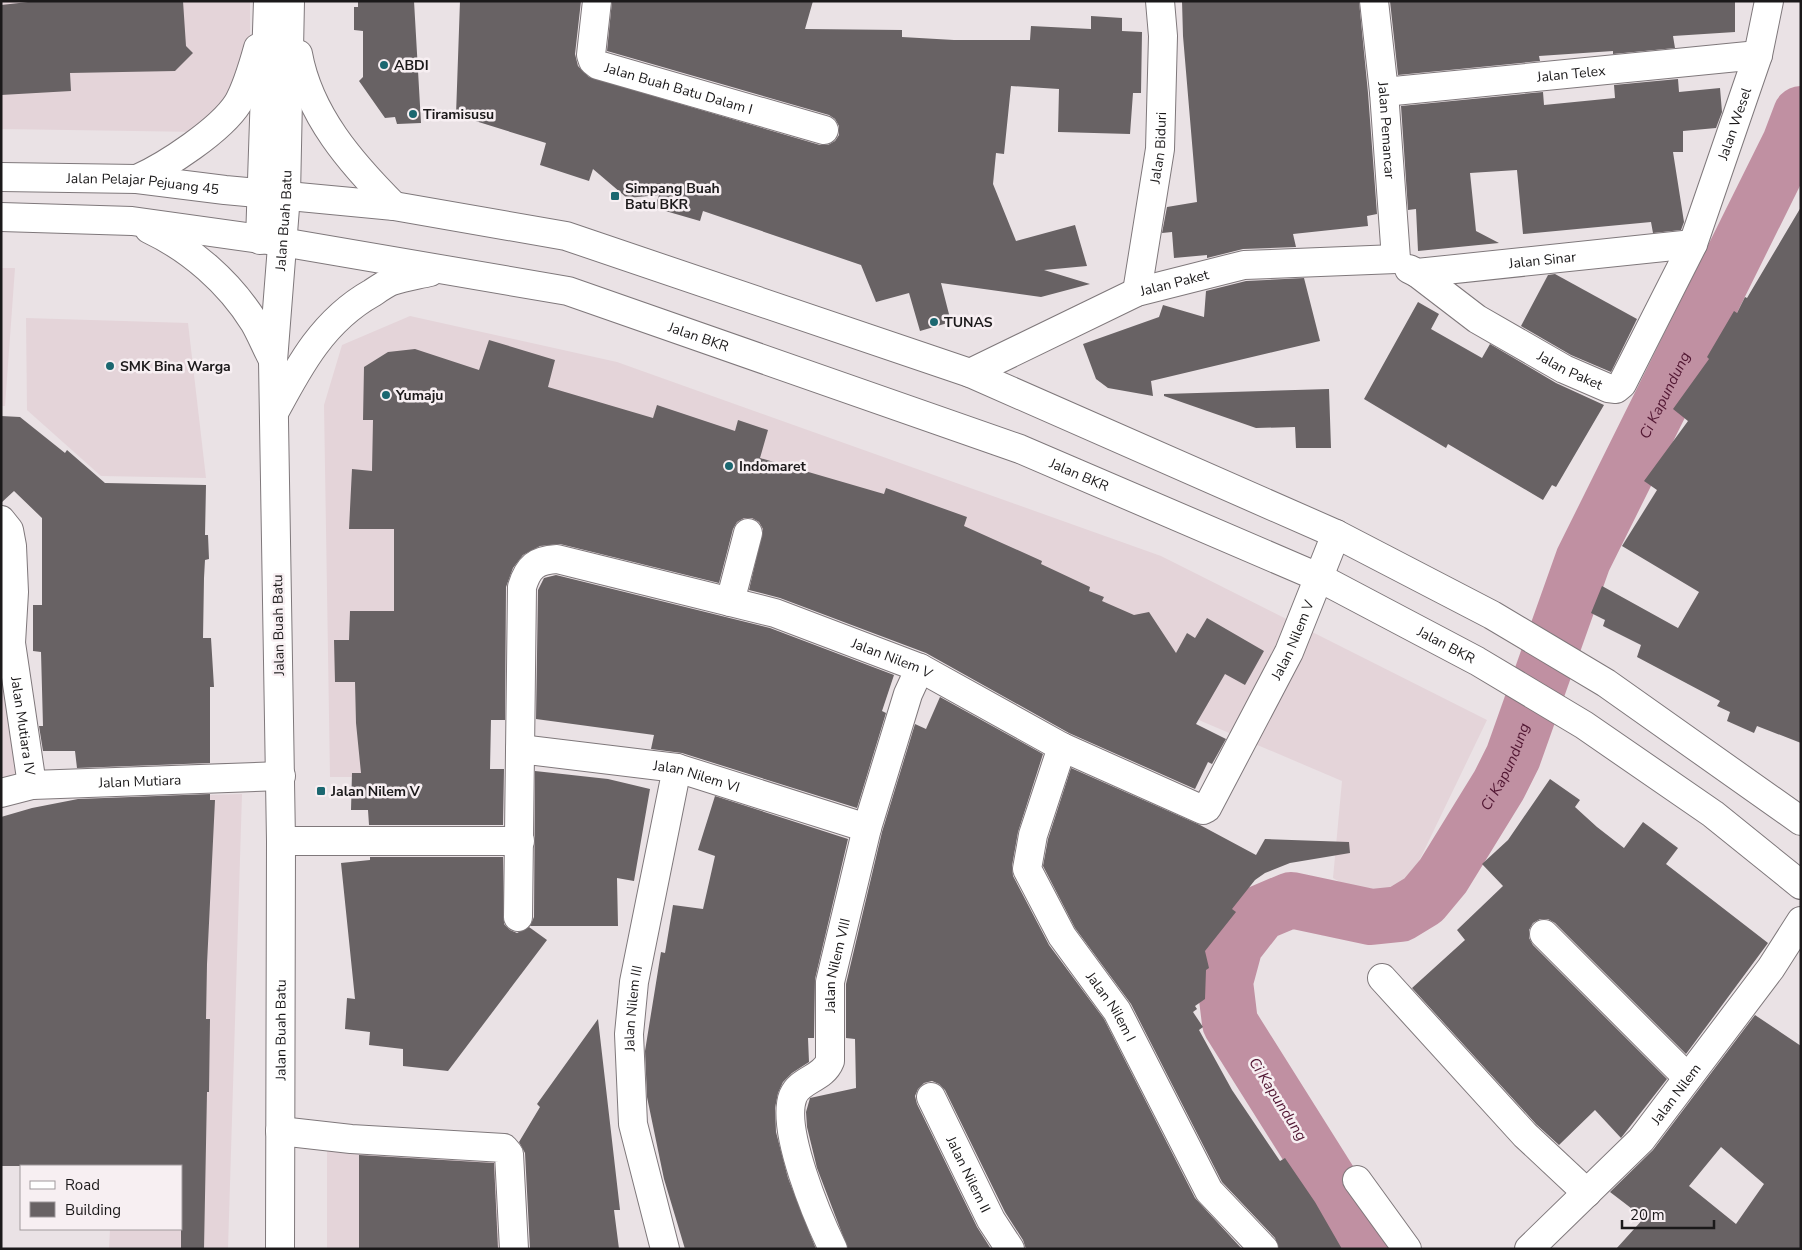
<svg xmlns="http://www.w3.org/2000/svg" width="1802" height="1250" viewBox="0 0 1802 1250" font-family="'Nunito Sans',sans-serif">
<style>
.built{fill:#e4d4d9}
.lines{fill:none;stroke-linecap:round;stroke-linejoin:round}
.river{stroke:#c090a2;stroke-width:56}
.building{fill:#686264;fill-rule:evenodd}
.minor-casing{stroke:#7f787b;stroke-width:30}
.primary-casing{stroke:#7f787b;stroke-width:30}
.minor{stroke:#fff;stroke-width:28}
.primary{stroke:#fff;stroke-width:28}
.poi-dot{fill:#1b6770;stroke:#f7eff2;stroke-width:2}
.labels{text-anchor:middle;stroke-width:5;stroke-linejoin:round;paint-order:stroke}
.poi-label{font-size:14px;font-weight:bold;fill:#1b191a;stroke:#f7eff2;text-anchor:start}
.street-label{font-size:14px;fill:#1b191a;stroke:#f7eff2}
.water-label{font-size:15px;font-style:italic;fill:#511632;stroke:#f7eff2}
</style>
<rect width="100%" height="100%" fill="#eae2e5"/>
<g class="built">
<polygon points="1,1 250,1 250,73 201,132 1,129"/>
<polygon points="1,268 15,268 5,406 1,406"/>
<polygon points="410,316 617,362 1161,556 1487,720 1394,913 1333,878 1342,781 753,530 493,442 433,777 330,777 324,405 342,345"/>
<polygon points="26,318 188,323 206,478 101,476 27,410"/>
<polygon points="1,653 20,778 1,784"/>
<polygon points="242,794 228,1249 109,1249 110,1229 181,1229 181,1166 113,1166 127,897 103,893 112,798"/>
<polygon points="513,1142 514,1249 327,1249 327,1147"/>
</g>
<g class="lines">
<path class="river" id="s1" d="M1372,1249L1230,1023L1225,982L1235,945L1260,913L1291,900L1371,917L1400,914L1423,900L1443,876L1499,785L1513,757L1583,560L1790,143L1801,114"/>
</g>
<g class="building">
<polygon points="37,1 183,1 186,46 193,53 175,71 70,73 71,91 1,95 1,5"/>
<polygon points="358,1 414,1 421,123 397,124 395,117 385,118 359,81 363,77 363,31 354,30 354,7 358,7"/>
<polygon points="460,1 581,1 575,54 578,66 589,77 820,145 828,145 835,141 839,135 839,126 835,119 829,115 607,51 612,1 813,1 805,29 902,30 902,37 954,40 1030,40 1031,26 1091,29 1091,16 1122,18 1122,31 1142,32 1141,93 1133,93 1130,134 1058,132 1059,89 1011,86 1004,154 996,153 993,184 1016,241 1075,225 1087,266 1044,270 1090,284 1041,297 941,283 951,322 920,331 909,293 876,302 861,265 703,211 700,221 655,208 659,195 627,198 593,169 589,181 540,165 546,143 456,115"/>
<polygon points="1182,1 1359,1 1368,93 1377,214 1367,216 1368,226 1293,234 1296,247 1243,249 1207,258 1207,255 1174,258 1172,232 1162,233 1167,207 1197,202 1183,36"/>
<polygon points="1390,1 1735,1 1735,32 1673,36 1675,48 1613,54 1613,51 1539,56 1540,61 1398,75"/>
<polygon points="1678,79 1679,92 1720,88 1722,112 1716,128 1683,131 1683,152 1673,152 1684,222 1681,230 1653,233 1651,222 1523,234 1517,170 1470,173 1476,231 1499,243 1418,251 1416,209 1408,210 1401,106 1543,92 1544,105 1615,98 1614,85"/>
<polygon points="1801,207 1801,743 1757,726 1754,733 1727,721 1730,712 1717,706 1720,701 1637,657 1641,645 1603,626 1605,620 1591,613 1602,586 1678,628 1699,592 1622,546 1657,490 1644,481 1688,421 1673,409 1709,359 1707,357 1734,311 1737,313 1745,297 1747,298"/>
<polygon points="1555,274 1637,319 1611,372 1571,355 1521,326 1548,275"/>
<polygon points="1304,278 1320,341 1151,381 1153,396 1108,388 1096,379 1083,344 1159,317 1163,305 1204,317 1206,291 1246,281"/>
<polygon points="1418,302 1439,314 1431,329 1482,358 1490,344 1556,383 1604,405 1556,487 1552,485 1543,500 1448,444 1446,448 1364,399"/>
<polygon points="489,340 555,360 548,387 653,418 657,405 735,431 738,420 768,430 760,458 884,494 886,488 967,517 964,526 1042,561 1041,564 1090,587 1089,591 1104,597 1102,601 1134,615 1149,612 1176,653 1187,633 1195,638 1207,618 1264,651 1245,685 1225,674 1196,724 1226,739 1212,764 1208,762 1195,789 1069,733 926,653 780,598 749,590 763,529 759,522 752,518 744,518 737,522 733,529 719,583 560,544 540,546 523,555 513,568 506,587 505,720 491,720 490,769 504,769 503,825 369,825 368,810 351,810 352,773 361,773 356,723 355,682 335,682 334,640 349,640 350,611 394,611 394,529 349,529 352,469 372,471 373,420 363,420 364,367 388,352 415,349 479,370"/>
<polygon points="1329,389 1331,448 1296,448 1295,427 1256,428 1164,396 1164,394"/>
<polygon points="1,416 20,417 65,453 67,450 105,483 206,485 205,535 208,535 209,559 205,560 204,578 203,638 211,638 214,687 210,687 210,763 77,768 75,751 43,751 39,726 43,726 41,652 33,651 33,605 42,605 42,518 14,491 1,503"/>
<polygon points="556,575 770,628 894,675 882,711 886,713 857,808 682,753 651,749 654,735 536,719 538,590 544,578"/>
<polygon points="940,697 1043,754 1018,832 1012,866 1013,876 1049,945 1104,1019 1195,1198 1242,1249 1026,1249 1023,1240 1005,1212 945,1090 939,1084 932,1081 924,1083 918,1089 915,1096 917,1104 977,1227 991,1249 848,1249 817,1168 807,1127 806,1112 810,1098 856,1088 855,1039 846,1038 846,984 882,832 915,724 926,729"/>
<polygon points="1071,768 1200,825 1256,855 1265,839 1349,842 1350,853 1290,863 1265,873 1255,880 1232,909 1236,912 1205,951 1209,968 1206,970 1205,999 1195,1006 1197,1009 1193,1012 1203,1027 1199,1030 1232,1090 1280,1161 1285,1158 1315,1202 1342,1249 1279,1249 1275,1238 1222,1182 1131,1004 1075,928 1043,866 1048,839"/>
<polygon points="535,771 608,779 650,789 634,881 617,878 618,926 530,926 534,917"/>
<polygon points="1550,779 1580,800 1575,807 1597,827 1624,848 1643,822 1678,848 1666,864 1768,943 1686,1054 1555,923 1548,919 1540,919 1533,923 1529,930 1529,938 1533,945 1667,1079 1621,1138 1595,1110 1559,1145 1536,1124 1412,988 1465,940 1457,930 1503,886 1482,864 1508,840"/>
<polygon points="210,794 210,800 215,800 207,964 206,1019 210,1019 209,1092 207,1092 204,1249 181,1249 181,1166 1,1166 1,817 32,808 78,799"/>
<polygon points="715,796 848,839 815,979 814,1038 808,1038 809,1062 792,1073 783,1082 778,1093 775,1108 776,1132 788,1178 816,1249 685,1249 664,1179 647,1097 645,1051 661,952 665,953 673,905 703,909 715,856 698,850"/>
<polygon points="370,857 503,857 504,924 510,930 517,933 529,927 547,940 448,1071 403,1066 403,1049 369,1045 370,1032 345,1029 347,998 355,999 341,863 370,860"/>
<path d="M1755,1015L1801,1046V1249H1616L1644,1218L1610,1192L1653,1150ZM1721,1147L1764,1184L1736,1224L1689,1186Z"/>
<polygon points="598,1019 620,1210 614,1210 619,1249 530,1249 525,1153 519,1142 540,1107 537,1104"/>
<polygon points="359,1155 494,1163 498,1249 359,1249"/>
</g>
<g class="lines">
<defs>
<g id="minor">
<path id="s2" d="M597,1L591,55L593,61L598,65L824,130"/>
<path id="s3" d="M1374,1L1384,92L1396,259"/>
<path id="s4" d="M1384,92L1758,55"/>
<path id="s5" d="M1409,269L1417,273L1693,244"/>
<path id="s6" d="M1417,273L1477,319L1564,369L1608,388L1616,389L1622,384L1693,244L1758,55L1769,1"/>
<path id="s7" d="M1137,292L1160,149L1163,36L1160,1"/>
<path id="s8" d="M970,373L1137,292L1244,265L1396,259"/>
<path id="s9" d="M1,520L9,530L12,546L14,592L11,643L32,785"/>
<polyline points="730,602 748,533"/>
<path id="s10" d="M1062,747L1033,835L1027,869L1062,936L1117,1011L1209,1191L1264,1249"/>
<path id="s11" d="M520,749L677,768L867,828"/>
<path id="s12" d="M1,793L32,785L281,776"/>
<polyline points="281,841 520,841"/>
<path id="s13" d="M518,917L522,587C528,567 536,560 557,559L775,613L920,668L1062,747L1203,810L1207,808L1289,652L1336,534"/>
<polyline points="1544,934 1687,1077"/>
<polyline points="1382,978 1525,1135 1587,1193"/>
<path id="s14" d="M931,1097L991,1220L1010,1249"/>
<polyline points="280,1131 351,1139 504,1148 509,1154 514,1249"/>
<polyline points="1357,1180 1407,1249"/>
<path id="s15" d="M665,1249L633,1124L629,1034L634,982L677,768"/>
<path id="s16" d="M833,1249C818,1218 780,1129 793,1096C800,1079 823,1079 830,1061V982L867,828L908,694L920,668"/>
<path id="s17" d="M1529,1249L1641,1140L1771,968L1801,921"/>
</g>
<g id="primary">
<path d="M298,54C309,115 351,163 394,206"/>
<path id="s18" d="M1,177L137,179L225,190L394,206L566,236L970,373L1336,534L1492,615L1606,683L1801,821"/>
<path d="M137,179C166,166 221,130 238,103C247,87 253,66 258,48"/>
<path id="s19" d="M1,217L132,221L282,242L568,291L1020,449L1318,577L1477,661L1584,725L1713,814L1801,885"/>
<path d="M149,229C191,249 229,282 254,322C261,334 266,347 273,360"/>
<polyline points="260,240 268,1"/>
<path d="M275,411C300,364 324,320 372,293C378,289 385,284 392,281C404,277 417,275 430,272"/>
<path id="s20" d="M280,1249L281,841L273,361L286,195L290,1"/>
</g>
</defs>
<use href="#minor" class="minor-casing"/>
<use href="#primary" class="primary-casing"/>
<use href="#minor" class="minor"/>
<use href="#primary" class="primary"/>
</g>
<g class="poi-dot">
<circle cx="384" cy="65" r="5"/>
<circle cx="413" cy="114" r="5"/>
<rect x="610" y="191" width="10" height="10" rx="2.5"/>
<circle cx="934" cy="322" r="5"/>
<circle cx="110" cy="366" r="5"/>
<circle cx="386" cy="395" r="5"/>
<circle cx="729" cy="466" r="5"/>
<rect x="316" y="786" width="10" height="10" rx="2.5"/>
</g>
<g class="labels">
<g class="poi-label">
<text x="394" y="70">ABDI</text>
<text x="423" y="119">Tiramisusu</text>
<text x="625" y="193">Simpang Buah<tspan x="625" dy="16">Batu BKR</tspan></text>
<text x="944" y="327">TUNAS</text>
<text x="120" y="371">SMK Bina Warga</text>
<text x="396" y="400">Yumaju</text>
<text x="739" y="471">Indomaret</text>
<text x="331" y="796">Jalan Nilem V</text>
</g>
<g class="street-label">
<text dy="5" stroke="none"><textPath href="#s4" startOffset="188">Jalan Telex</textPath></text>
<text dy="5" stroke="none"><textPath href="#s2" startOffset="151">Jalan Buah Batu Dalam I</textPath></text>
<text dy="5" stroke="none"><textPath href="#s6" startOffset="524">Jalan Wesel</textPath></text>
<text dy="5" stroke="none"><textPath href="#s3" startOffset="130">Jalan Pemancar</textPath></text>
<text dy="5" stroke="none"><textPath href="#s7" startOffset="146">Jalan Biduri</textPath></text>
<text dy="5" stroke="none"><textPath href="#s18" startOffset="142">Jalan Pelajar Pejuang 45</textPath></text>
<text dy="5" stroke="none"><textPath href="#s20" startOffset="1029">Jalan Buah Batu</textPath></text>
<text dy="5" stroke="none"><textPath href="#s5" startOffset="135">Jalan Sinar</textPath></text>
<text dy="5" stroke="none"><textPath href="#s8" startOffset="224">Jalan Paket</textPath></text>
<text dy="5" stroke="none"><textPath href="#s19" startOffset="711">Jalan BKR</textPath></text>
<text dy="5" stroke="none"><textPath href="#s6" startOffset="182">Jalan Paket</textPath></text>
<text dy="5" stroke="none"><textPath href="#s19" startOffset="1116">Jalan BKR</textPath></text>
<text transform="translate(278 625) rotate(-91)" y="5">Jalan Buah Batu</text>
<text dy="5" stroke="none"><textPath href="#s13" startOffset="1269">Jalan Nilem V</textPath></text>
<text dy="5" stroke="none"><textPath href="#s19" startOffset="1521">Jalan BKR</textPath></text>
<text dy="5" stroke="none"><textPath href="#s13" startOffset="729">Jalan Nilem V</textPath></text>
<text dy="5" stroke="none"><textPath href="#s9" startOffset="210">Jalan Mutiara IV</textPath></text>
<text dy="5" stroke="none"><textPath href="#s11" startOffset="179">Jalan Nilem VI</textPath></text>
<text dy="5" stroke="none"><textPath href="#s12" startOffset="140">Jalan Mutiara</textPath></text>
<text dy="5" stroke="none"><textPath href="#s16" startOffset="309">Jalan Nilem VIII</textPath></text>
<text dy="5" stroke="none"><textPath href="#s10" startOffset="289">Jalan Nilem I</textPath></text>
<text dy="5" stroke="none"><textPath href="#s15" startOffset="245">Jalan Nilem III</textPath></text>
<text dy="5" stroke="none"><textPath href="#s20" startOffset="219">Jalan Buah Batu</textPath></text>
<text dy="5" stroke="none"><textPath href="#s17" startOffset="214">Jalan Nilem</textPath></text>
<text dy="5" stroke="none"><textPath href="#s14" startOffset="86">Jalan Nilem II</textPath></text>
</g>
<g class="water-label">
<text dy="5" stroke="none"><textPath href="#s1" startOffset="1121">Ci Kapundung</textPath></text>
<text dy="5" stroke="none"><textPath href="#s1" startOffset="716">Ci Kapundung</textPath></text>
<text transform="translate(1278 1099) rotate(58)" y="5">Ci Kapundung</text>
</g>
</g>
<rect width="1802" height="1250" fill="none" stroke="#1b191a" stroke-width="5"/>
<rect x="20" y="1165" width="162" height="65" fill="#f7eff2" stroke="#9f999c"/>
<rect x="30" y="1181" width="25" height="8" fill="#ffffff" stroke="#9f999c"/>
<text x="65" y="1190" font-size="15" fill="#1b191a">Road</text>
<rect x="30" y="1202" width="25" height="15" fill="#686264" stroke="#9f999c"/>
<text x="65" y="1215" font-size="15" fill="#1b191a">Building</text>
<path d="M1622 1220v8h92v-8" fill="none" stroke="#1b191a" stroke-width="2.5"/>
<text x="1630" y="1220" font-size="15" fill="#1b191a" stroke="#f7eff2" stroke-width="4" paint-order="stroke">20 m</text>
</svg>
